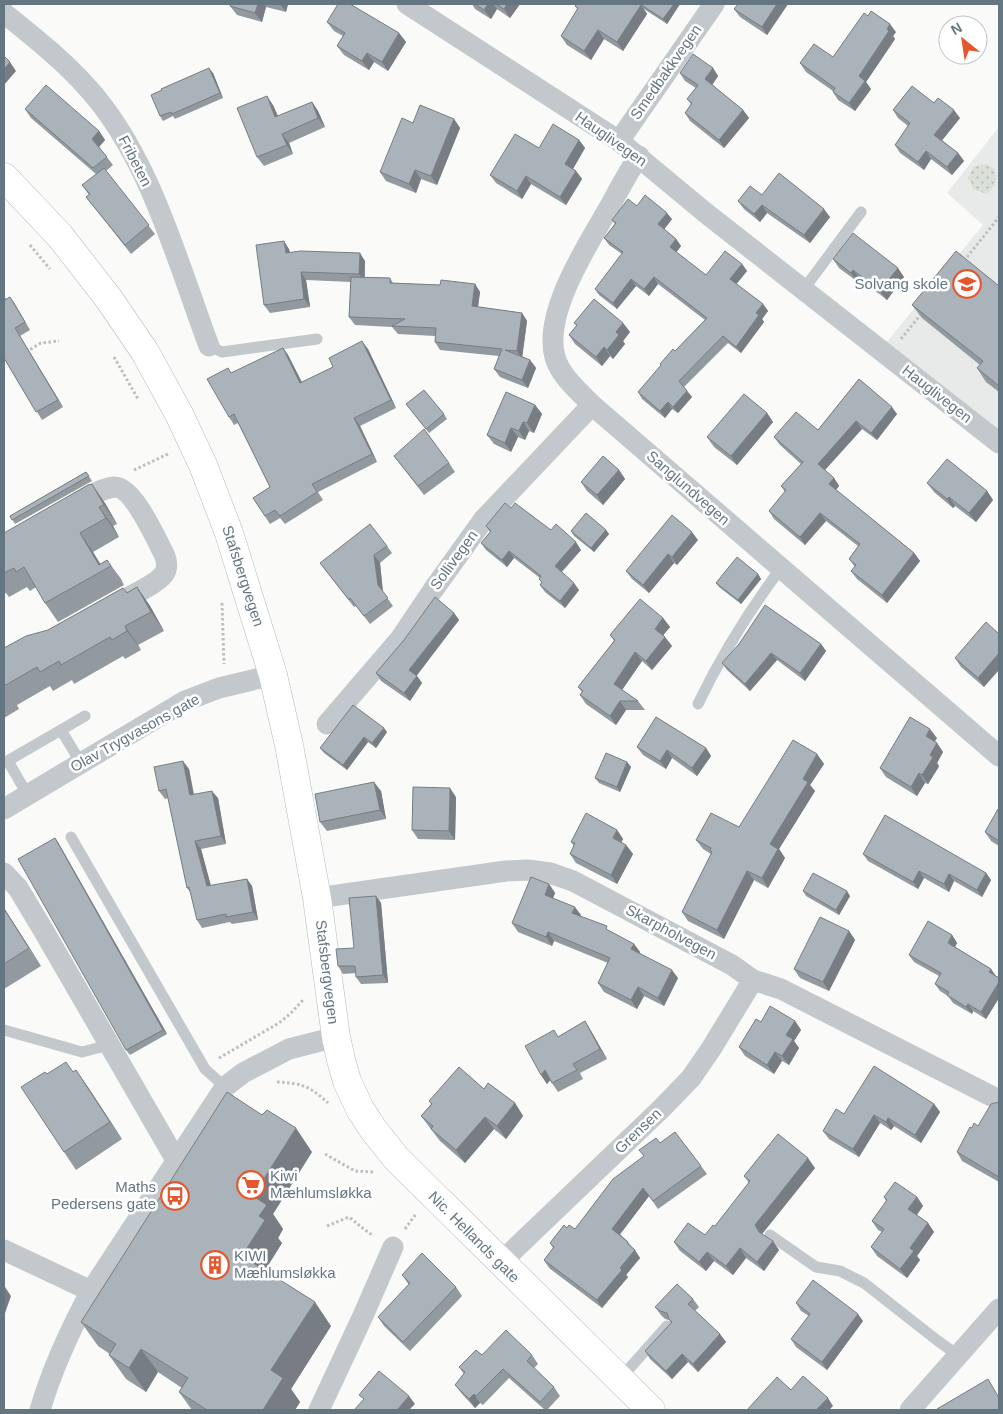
<svg xmlns="http://www.w3.org/2000/svg" width="1003" height="1414" viewBox="0 0 1003 1414" font-family="Helvetica,sans-serif">
<style>
.built{fill:#e8e9e9}
.park{fill:url(#park-dots)}
.lines{fill:none;stroke-linecap:round;stroke-linejoin:round}
.secondary-casing{stroke:#b3babf;stroke-width:29}
.path{stroke:#bbbfc2;stroke-width:3;stroke-dasharray:2.5 2.5;stroke-linecap:butt}
.lane{stroke:#c3c8cc;stroke-width:11}
.street{stroke:#c3c8cc;stroke-width:21}
.secondary{stroke:#fff;stroke-width:28}
.wall{fill:#929a9f}
.shaded-wall{fill:#777d82}
.building{fill:#aab3b9;stroke:#777d82}
.labels{text-anchor:middle;stroke-width:5;stroke-linejoin:round;paint-order:stroke}
.street-label{font-size:15px;fill:#657683;stroke:#fff}
.poi-label{font-size:15px;fill:#657683;stroke:#fff;text-anchor:end}
</style>
<defs>
<pattern id="park-dots" width="8" height="8" patternUnits="userSpaceOnUse" patternTransform="scale(1.25)"><rect width="8" height="8" fill="#dadfd7"/><path d="M2 2h.1M6 6h.1" fill="none" stroke="#b4b9b4" stroke-width="1.8" stroke-linecap="round"/></pattern>
</defs>
<rect width="100%" height="100%" fill="#fafaf8"/>
<polygon class="built" points="999,127 999,434 885,344 983,225 947,193"/>
<path class="park" d="M986,164L994,168C999,180 995,186 987,194L973,189L968,178L974,166Z"/>
<g class="lines">
<defs>
<polyline id="secondary" points="4,177 60,236 109,299 145,352 179,414 203,465 229,533 273,675 289,745 317,898 336,1037 341,1060 347,1081 360,1109 373,1129 396,1158 651,1410"/>
</defs>
<use href="#secondary" class="secondary-casing"/>
<g class="path">
<polyline points="30,245 50,269"/>
<polyline points="964,261 999,217"/>
<polyline points="901,339 922,313"/>
<polyline points="26,352 41,343 59,341"/>
<polyline points="114,357 138,399"/>
<polyline points="134,470 168,454"/>
<polyline points="222,603 224,664"/>
<polyline points="219,1058 279,1023 290,1014 304,999"/>
<path d="M277,1082C301,1083 310,1086 328,1103"/>
<polyline points="325,1154 355,1171 375,1172"/>
<path d="M327,1226L349,1217C358,1224 364,1230 374,1236"/>
<polyline points="405,1229 416,1214"/>
</g>
<g class="lane">
<polyline points="804,289 861,212"/>
<polyline points="209,346 222,352 317,339"/>
<path d="M698,704C721,656 749,611 781,568"/>
<polyline points="61,730 81,763"/>
<polyline points="8,761 27,794"/>
<polyline points="4,763 85,716"/>
<polyline points="71,837 205,1069 225,1087"/>
<polyline points="4,1030 82,1052 109,1045"/>
<polyline points="770,1235 816,1267 840,1271 864,1283 938,1341 959,1356"/>
<polyline points="620,1379 667,1326"/>
</g>
<g class="street">
<polyline points="407,4 619,141 707,214 999,443"/>
<path d="M4,13C32,36 62,59 86,86C149,154 177,261 209,346"/>
<polyline points="619,141 714,4"/>
<path d="M639,156C626,175 617,194 606,213C585,249 543,315 555,357C560,376 580,392 592,405L999,756"/>
<path d="M71,507C84,499 99,489 114,487C133,486 156,539 164,554C167,561 168,568 164,574C157,584 127,598 115,604"/>
<polyline points="327,724 400,639 433,590 484,519 592,405"/>
<polyline points="4,809 185,701 219,688 273,675"/>
<polyline points="4,873 18,888 42,928 176,1160"/>
<polyline points="317,898 506,871 528,870 550,873 573,881 732,965 753,980 781,989 999,1100"/>
<polyline points="4,1250 91,1291"/>
<polyline points="500,1263 661,1109 691,1078 711,1049 753,980"/>
<path d="M40,1410C52,1369 70,1330 91,1291L225,1087L243,1073L289,1049L336,1037"/>
<polyline points="319,1410 362,1318 393,1247"/>
<polyline points="910,1410 999,1309"/>
</g>
<use href="#secondary" class="secondary"/>
</g>
<g class="wall">
<polygon points="231,4 288,4 286,12 266,7 262,22 237,15 230,6"/>
<polygon points="472,4 520,4 510,18 497,9 491,19 475,9"/>
<polygon points="577,4 680,4 667,24 644,9 647,14 623,51 604,39 591,60 567,45 561,36 578,10 575,6"/>
<polygon points="788,4 767,35 740,17 734,9"/>
<polygon points="327,22 399,33 406,42 388,71 374,62 369,70 344,55 337,46 343,36 334,31"/>
<polygon points="896,32 893,36 895,39 866,82 871,89 855,111 838,100 833,92 833,91 806,72 800,63 833,57"/>
<polygon points="713,68 718,76 712,85 743,110 749,118 724,148 690,121 685,113 691,104 687,99 696,88 685,81 680,73"/>
<polygon points="213,73 223,98 175,119 173,116 163,121 160,116"/>
<polygon points="312,102 318,111 325,127 289,143 293,154 264,166 257,157 273,105 278,116"/>
<polygon points="934,103 960,118 942,140 958,153 964,161 952,175 931,159 924,170 900,153 895,145 908,126 898,118 893,110"/>
<polygon points="25,109 99,131 105,140 99,147 113,165 106,171 155,234 131,254 86,197 89,195 82,185 96,174 31,118"/>
<polygon points="454,119 460,128 437,185 421,179 416,193 386,181 380,172 413,123"/>
<polygon points="579,140 585,148 573,169 576,171 582,179 566,205 531,184 522,199 496,183 490,175 539,148"/>
<polygon points="762,195 830,217 810,243 767,213 760,222 744,209 738,201"/>
<polygon points="637,206 672,219 664,229 676,239 681,246 676,252 706,275 742,264 747,271 736,284 763,304 768,311 762,319 764,322 741,353 728,343 684,387 692,397 678,413 672,409 665,418 642,399 638,392 675,351 705,320 658,284 649,296 636,286 617,309 599,295 595,289 622,254 609,245 604,238 615,224 612,220"/>
<polygon points="289,249 290,252 365,261 365,277 390,278 393,283 440,285 475,284 480,292 478,307 522,313 527,321 522,357 530,360 536,368 528,388 500,377 494,369 499,356 440,350 435,342 435,336 398,334 392,327 355,325 349,317 351,282 306,280 310,307 270,313 264,305"/>
<polygon points="833,259 904,277 887,300 860,279 858,282 839,268"/>
<polygon points="999,286 999,392 986,382 977,368 980,365 922,318 912,305"/>
<polygon points="4,296 6,299 10,297 30,330 20,336 63,407 42,420 4,358"/>
<polygon points="574,323 623,323 630,332 623,341 625,344 613,359 610,356 602,366 575,344 569,335 577,326"/>
<polygon points="283,348 288,355 302,382 333,367 368,349 396,408 360,426 377,462 318,492 323,500 285,524 280,518 270,524 253,498 270,487 238,423 234,425 229,417 232,373"/>
<polygon points="859,379 897,414 877,440 862,429 825,470 834,478 839,486 836,490 914,553 920,561 887,603 857,579 851,571 855,567 849,559 858,546 826,521 805,545 774,519 769,511 785,492 781,486 801,464 780,445 774,437 818,430"/>
<polygon points="406,404 444,414 447,419 429,433"/>
<polygon points="535,405 542,414 534,433 529,431 525,440 518,437 511,452 494,444 487,435"/>
<polygon points="767,413 773,422 737,465 714,447 707,437"/>
<polygon points="394,456 449,463 455,472 424,495"/>
<polygon points="619,470 625,479 603,505 587,491 581,482"/>
<polygon points="86,472 92,481 15,524 10,516"/>
<polygon points="927,483 987,491 993,500 976,522 955,506 953,508 934,492"/>
<polygon points="105,503 117,524 113,526 119,537 93,552 100,564 107,560 124,585 58,622 45,603 36,587 30,591 27,587 9,597 6,593 4,594 4,533"/>
<polygon points="511,508 551,530 581,550 562,572 579,590 565,608 545,592 540,585 542,583 539,579 540,578 514,558 507,567 486,550 481,543 490,532 486,526"/>
<polygon points="606,530 609,534 594,552 574,536 571,531"/>
<polygon points="698,540 677,565 674,563 649,593 632,579 626,571"/>
<polygon points="387,546 392,553 380,563 383,592 393,606 370,624 356,606 354,607 320,563"/>
<polygon points="758,574 761,579 741,604 719,587 716,583"/>
<polygon points="137,587 150,606 164,631 138,645 141,650 125,659 123,656 74,684 72,680 53,691 50,686 17,705 19,709 4,718 4,648 48,630 123,588 127,593"/>
<polygon points="454,613 459,620 416,675 422,683 410,701 381,681 376,673"/>
<polygon points="663,618 670,627 663,635 672,646 652,670 642,661 622,690 638,701 645,710 626,710 616,725 586,704 580,695 582,692 578,687 614,641 610,635"/>
<polygon points="999,634 984,687 961,667 955,658"/>
<polygon points="821,644 826,651 805,681 777,660 750,691 727,670 722,663"/>
<polygon points="387,732 376,748 368,742 347,770 324,753 320,748"/>
<polygon points="937,738 935,741 937,743 943,752 937,763 939,766 938,768 928,784 925,783 917,796 886,777 880,768"/>
<polygon points="637,747 706,748 711,756 697,776 672,758 666,769 643,755"/>
<polygon points="817,754 824,764 810,785 815,791 779,849 785,858 768,888 754,880 724,939 688,921 682,912 711,854 703,849 696,840 739,827"/>
<polygon points="627,762 631,767 620,792 599,783 595,778"/>
<polygon points="189,769 194,794 218,798 226,844 201,849 211,886 247,879 252,886 258,920 232,924 230,922 202,928 197,920 191,893 187,888 168,798 165,799 159,791"/>
<polygon points="381,791 386,819 327,831 320,822"/>
<polygon points="456,797 455,840 418,839 412,830"/>
<polygon points="999,809 999,846 991,841 985,832"/>
<polygon points="617,830 623,839 621,842 626,845 633,854 617,884 576,863 570,854 574,846 571,842"/>
<polygon points="55,838 167,1034 130,1055 126,1050"/>
<polygon points="863,854 986,873 991,880 982,897 954,881 949,892 924,878 918,889 868,861"/>
<polygon points="549,884 555,893 553,898 581,915 580,916 634,944 640,952 640,953 678,978 664,1006 644,996 637,1009 604,992 598,983 608,963 554,941 552,946 518,932 512,923"/>
<polygon points="803,891 850,896 839,915 806,896"/>
<polygon points="376,896 381,903 388,983 361,984 356,977 356,973 343,974 338,966 354,948"/>
<polygon points="4,908 41,966 4,989"/>
<polygon points="849,931 855,940 829,991 800,978 794,969"/>
<polygon points="952,935 957,943 955,947 991,969 996,976 999,978 999,998 986,1019 973,1011 972,1014 953,1003 948,996 940,991 935,984 939,976 914,962 909,955"/>
<polygon points="585,1021 591,1031 607,1059 580,1073 583,1079 558,1092 550,1080 547,1084 541,1075 559,1036"/>
<polygon points="795,1021 801,1030 794,1041 799,1048 789,1065 782,1061 774,1074 745,1056 739,1047 761,1022"/>
<polygon points="76,1070 122,1139 76,1170 64,1152 47,1074 73,1072"/>
<polygon points="484,1089 515,1103 523,1116 506,1139 494,1129 465,1163 440,1141 421,1116 431,1104 429,1101"/>
<polygon points="999,1102 999,1182 962,1161 957,1152 972,1128 978,1126"/>
<polygon points="934,1104 940,1112 921,1143 894,1126 891,1130 880,1123 859,1157 829,1139 823,1131 844,1114"/>
<polygon points="660,1143 701,1166 707,1174 658,1209 649,1196 620,1234 628,1242 640,1258 626,1275 628,1277 602,1308 549,1268 544,1260 553,1248 550,1243 567,1228 575,1229"/>
<polygon points="312,1152 273,1214 283,1229 278,1238 282,1243 265,1270 331,1326 291,1389 300,1402 295,1410 192,1410 179,1392 182,1388 158,1372 146,1392 126,1379 109,1355 110,1354 98,1346 81,1322"/>
<polygon points="815,1168 762,1234 779,1250 764,1271 746,1258 733,1275 714,1261 706,1271 680,1251 674,1242 705,1235 715,1226 749,1183 744,1176"/>
<polygon points="884,1197 917,1197 923,1206 917,1215 928,1223 934,1232 917,1256 920,1260 907,1278 877,1256 871,1247 882,1232 878,1230 872,1221 886,1201"/>
<polygon points="402,1275 456,1287 462,1296 410,1351 384,1326 378,1317 409,1285"/>
<polygon points="693,1299 699,1307 695,1311 726,1342 698,1372 688,1362 672,1379 650,1359 645,1351 671,1323 669,1320 665,1319 661,1315 655,1307"/>
<polygon points="796,1303 863,1321 827,1370 796,1347 791,1339 809,1316 801,1311"/>
<polygon points="482,1355 532,1355 538,1364 534,1368 554,1387 560,1396 547,1410 545,1410 509,1378 483,1405 480,1403 475,1408 462,1394 455,1385 464,1374 459,1367"/>
</g>
<g class="shaded-wall">
<polygon points="258,4 264,4 266,7 262,22 255,13"/>
<polygon points="280,4 288,4 286,12"/>
<polygon points="488,4 493,4 497,9 491,19 484,10"/>
<polygon points="507,4 520,4 510,18 504,9"/>
<polygon points="674,4 680,4 667,24 663,19"/>
<polygon points="777,4 788,4 767,35 762,27"/>
<polygon points="641,5 647,14 623,51 617,42"/>
<polygon points="890,24 896,32 893,36 895,39 866,82 871,89 855,111 849,103 859,76"/>
<polygon points="598,30 604,39 591,60 584,51"/>
<polygon points="399,33 406,42 388,71 382,62"/>
<polygon points="367,53 374,62 369,70 362,61"/>
<polygon points="10,62 16,71 4,85 4,69"/>
<polygon points="209,68 213,73 223,98 220,93"/>
<polygon points="713,68 718,76 711,87 705,79"/>
<polygon points="267,96 273,105 282,126 275,117"/>
<polygon points="312,102 318,111 325,127 318,118"/>
<polygon points="743,110 749,118 724,148 719,140"/>
<polygon points="954,110 960,118 940,143 934,135"/>
<polygon points="454,119 460,128 437,185 431,176"/>
<polygon points="99,131 105,140 98,148 92,139"/>
<polygon points="282,134 289,143 293,154 287,145"/>
<polygon points="579,140 585,148 571,172 565,164"/>
<polygon points="926,151 931,159 924,170 918,162"/>
<polygon points="958,153 964,161 952,175 947,167"/>
<polygon points="415,170 421,179 416,193 409,184"/>
<polygon points="576,171 582,179 566,205 560,197"/>
<polygon points="526,176 531,184 522,199 517,191"/>
<polygon points="762,205 767,213 760,222 754,214"/>
<polygon points="824,209 830,217 810,243 804,235"/>
<polygon points="667,213 672,219 663,231 658,224"/>
<polygon points="676,239 681,246 675,254 670,247"/>
<polygon points="284,241 289,249 291,261 286,253"/>
<polygon points="360,253 365,261 364,282 359,274"/>
<polygon points="742,264 747,271 735,286 730,279"/>
<polygon points="898,268 904,277 887,300 880,291"/>
<polygon points="853,270 860,279 858,282 851,273"/>
<polygon points="301,272 306,280 310,307 304,299"/>
<polygon points="654,277 658,284 649,296 644,289"/>
<polygon points="631,279 636,286 617,309 613,303"/>
<polygon points="475,284 480,292 477,314 472,306"/>
<polygon points="10,297 15,304 30,330 25,322"/>
<polygon points="763,304 768,311 762,319 764,322 741,353 736,347 756,313"/>
<polygon points="522,313 527,321 522,359 517,351"/>
<polygon points="623,323 630,332 623,341 625,344 613,359 607,350 616,332"/>
<polygon points="15,328 20,336 63,407 58,400"/>
<polygon points="362,341 368,349 396,408 391,400"/>
<polygon points="604,347 610,356 602,366 596,357"/>
<polygon points="283,348 288,355 306,391 300,383"/>
<polygon points="530,360 536,368 528,388 522,380"/>
<polygon points="687,391 692,397 678,413 673,407"/>
<polygon points="668,402 672,409 665,418 660,411"/>
<polygon points="535,405 542,414 534,433 527,423"/>
<polygon points="892,407 897,414 877,440 871,433"/>
<polygon points="767,413 773,422 737,465 731,456"/>
<polygon points="354,418 360,426 377,462 372,454"/>
<polygon points="856,421 862,429 823,472 818,464"/>
<polygon points="523,422 529,431 525,440 519,431"/>
<polygon points="511,428 518,437 511,452 505,443"/>
<polygon points="619,470 625,479 603,505 597,495"/>
<polygon points="834,478 839,486 834,492 829,484"/>
<polygon points="92,484 105,503 117,524 104,505"/>
<polygon points="987,491 993,500 976,522 969,513"/>
<polygon points="949,497 955,506 953,508 947,499"/>
<polygon points="99,507 113,526 119,537 106,518"/>
<polygon points="820,513 826,521 805,545 800,537"/>
<polygon points="606,530 609,534 594,552 591,548"/>
<polygon points="692,532 698,540 677,565 672,557"/>
<polygon points="80,533 93,552 104,570 99,565"/>
<polygon points="576,542 581,550 560,573 555,566"/>
<polygon points="509,551 514,558 507,567 502,560"/>
<polygon points="914,553 920,561 887,603 882,595"/>
<polygon points="668,554 674,563 649,593 643,585"/>
<polygon points="374,555 380,563 383,593 378,585"/>
<polygon points="107,560 121,579 124,585 111,566"/>
<polygon points="758,574 761,579 741,604 738,600"/>
<polygon points="574,583 579,590 565,608 560,601"/>
<polygon points="137,587 150,606 164,631 151,612"/>
<polygon points="454,613 459,620 415,678 409,670"/>
<polygon points="663,618 670,627 661,638 655,629"/>
<polygon points="125,626 138,645 141,650 127,631"/>
<polygon points="665,637 672,646 652,670 646,661"/>
<polygon points="821,644 826,651 805,681 800,673"/>
<polygon points="635,652 642,661 620,693 614,684"/>
<polygon points="771,653 777,660 750,691 745,684"/>
<polygon points="999,653 999,670 984,687 978,678"/>
<polygon points="417,676 422,683 410,701 404,693"/>
<polygon points="620,701 626,710 616,725 610,716"/>
<polygon points="384,728 387,732 376,748 372,743"/>
<polygon points="930,729 937,738 932,745 926,736"/>
<polygon points="364,737 368,742 347,770 343,765"/>
<polygon points="937,743 943,752 937,763 939,766 938,768 928,784 922,775 930,755"/>
<polygon points="706,748 711,756 697,776 692,768"/>
<polygon points="667,750 672,758 666,769 660,761"/>
<polygon points="817,754 824,764 810,785 815,791 779,849 785,858 768,888 762,878 770,844 803,779"/>
<polygon points="183,761 189,769 195,803 190,795"/>
<polygon points="627,762 631,767 620,792 617,787"/>
<polygon points="919,773 925,783 917,796 911,787"/>
<polygon points="374,782 381,791 386,819 380,810"/>
<polygon points="450,788 456,797 455,840 449,831"/>
<polygon points="212,791 218,798 226,844 221,836"/>
<polygon points="617,830 623,839 619,847 613,838"/>
<polygon points="55,838 58,842 167,1034 163,1030"/>
<polygon points="195,841 201,849 213,894 207,886"/>
<polygon points="626,845 633,854 617,884 611,875"/>
<polygon points="747,871 754,880 724,939 717,930"/>
<polygon points="919,871 924,878 918,889 913,882"/>
<polygon points="986,873 991,880 982,897 977,890"/>
<polygon points="949,874 954,881 949,892 944,884"/>
<polygon points="247,879 252,886 258,920 253,912"/>
<polygon points="549,884 555,893 551,903 545,895"/>
<polygon points="847,891 850,896 839,915 836,910"/>
<polygon points="376,896 381,903 388,983 383,975"/>
<polygon points="575,907 581,915 578,921 572,913"/>
<polygon points="4,908 41,966 29,948 4,909"/>
<polygon points="849,931 855,940 829,991 823,982"/>
<polygon points="548,932 554,941 552,946 546,937"/>
<polygon points="952,935 957,943 953,951 948,943"/>
<polygon points="634,944 640,952 637,958 631,949"/>
<polygon points="991,969 996,977 989,972"/>
<polygon points="672,970 678,978 664,1006 658,998"/>
<polygon points="999,982 999,998 986,1019 981,1012"/>
<polygon points="638,987 644,996 637,1009 631,1000"/>
<polygon points="968,1004 973,1011 972,1014 966,1007"/>
<polygon points="585,1021 591,1031 607,1059 600,1049"/>
<polygon points="795,1021 801,1030 794,1041 799,1048 789,1065 782,1056 786,1035"/>
<polygon points="775,1052 782,1061 774,1074 767,1065"/>
<polygon points="76,1070 88,1087 122,1139 110,1122"/>
<polygon points="545,1070 551,1079 547,1084 541,1075"/>
<polygon points="515,1103 523,1116 506,1139 497,1126"/>
<polygon points="934,1104 940,1112 921,1143 915,1135"/>
<polygon points="874,1115 880,1123 859,1157 853,1149"/>
<polygon points="485,1117 494,1129 465,1163 456,1150"/>
<polygon points="888,1118 894,1126 891,1130 886,1122"/>
<polygon points="296,1128 312,1152 273,1214 283,1229 278,1238 282,1243 259,1280 242,1256 259,1216 253,1196"/>
<polygon points="808,1158 815,1168 762,1234 759,1232 755,1225"/>
<polygon points="643,1188 649,1196 618,1237 612,1229"/>
<polygon points="917,1197 923,1206 914,1218 908,1209"/>
<polygon points="928,1223 934,1232 917,1256 920,1260 907,1278 900,1269 910,1248"/>
<polygon points="773,1241 779,1250 764,1271 757,1262"/>
<polygon points="740,1248 746,1258 733,1275 726,1266"/>
<polygon points="635,1250 640,1258 626,1275 628,1277 602,1308 597,1300 620,1268"/>
<polygon points="707,1252 714,1261 706,1271 699,1262"/>
<polygon points="5,1287 11,1296 4,1316 4,1290"/>
<polygon points="315,1302 331,1326 291,1389 300,1402 295,1410 263,1410 271,1370"/>
<polygon points="858,1314 863,1321 827,1370 822,1362"/>
<polygon points="720,1334 726,1342 698,1372 693,1364"/>
<polygon points="141,1349 158,1372 146,1392 129,1368"/>
<polygon points="682,1354 688,1362 672,1379 666,1371"/>
<polygon points="474,1394 480,1403 475,1408 469,1399"/>
<polygon points="409,1396 415,1404 409,1410 397,1410"/>
<polygon points="828,1398 833,1406 829,1410 816,1410"/>
</g>
<g class="building">
<polygon points="231,4 258,4 255,13 230,6"/>
<polygon points="338,4 350,4 399,33 382,62 367,53 362,61 337,46 345,33 327,22"/>
<polygon points="475,4 488,4 484,10"/>
<polygon points="496,4 507,4 504,9"/>
<polygon points="577,4 640,4 641,5 617,42 598,30 584,51 561,36 578,8 575,6"/>
<polygon points="640,4 674,4 663,19"/>
<polygon points="738,4 777,4 762,27 734,9"/>
<polygon points="871,11 890,24 887,29 889,31 859,76 865,81 849,103 833,92 835,88 800,63 814,44 833,57 864,13 868,16"/>
<polygon points="693,54 713,68 705,79 743,110 719,140 685,113 692,103 687,99 698,85 680,73"/>
<polygon points="4,56 10,62 4,69"/>
<polygon points="209,68 220,93 172,114 171,112 160,116 151,95 162,90 161,89"/>
<polygon points="46,85 99,131 92,139 107,157 93,168 25,109"/>
<polygon points="912,86 934,103 938,98 954,110 934,135 958,153 947,167 926,151 918,162 895,145 910,123 893,110"/>
<polygon points="267,96 275,117 312,102 318,118 282,134 287,145 257,157 237,108"/>
<polygon points="420,105 454,119 431,176 415,170 409,184 380,172 402,118 413,123"/>
<polygon points="553,124 579,140 565,164 576,171 560,197 526,176 517,191 490,175 515,134 539,148"/>
<polygon points="104,168 149,225 125,245 86,197 90,194 82,185"/>
<polygon points="779,173 824,209 804,235 762,205 754,214 738,201 750,186 762,195"/>
<polygon points="645,195 667,213 658,224 676,239 670,247 706,275 725,251 742,264 730,279 763,304 756,313 759,315 736,347 723,336 679,381 687,391 673,407 668,402 660,411 638,392 661,365 660,364 673,349 675,351 707,318 654,277 644,289 631,279 613,303 595,289 623,252 604,238 616,223 612,220 628,199 637,206"/>
<polygon points="853,233 898,268 880,291 853,270 851,273 833,259"/>
<polygon points="284,241 286,253 301,251 360,253 359,274 301,272 304,299 264,305 256,245"/>
<polygon points="956,251 999,286 999,386 977,368 983,361 912,305"/>
<polygon points="351,277 390,278 390,283 440,285 441,280 475,284 472,306 522,313 517,351 505,350 530,360 522,380 494,369 502,349 435,342 436,328 392,326 405,319 349,317"/>
<polygon points="10,297 25,322 15,328 58,400 36,412 4,358 4,298 5,300"/>
<polygon points="594,299 623,323 616,332 619,335 607,350 604,347 596,357 569,335 577,325 574,323"/>
<polygon points="362,341 391,400 354,418 372,454 312,484 317,492 280,516 275,510 265,516 253,498 270,487 234,414 229,417 207,379 228,368 231,373 283,348 300,383 333,367 329,358"/>
<polygon points="859,379 892,407 871,433 856,421 818,464 834,478 829,484 914,553 882,595 851,571 856,565 849,559 860,544 820,513 800,537 769,511 786,490 781,486 803,462 774,437 796,412 818,430"/>
<polygon points="424,390 444,414 426,429 406,404"/>
<polygon points="506,392 535,405 527,423 523,422 519,431 511,428 505,443 487,435"/>
<polygon points="744,394 767,413 731,456 707,437"/>
<polygon points="424,429 449,463 418,486 394,456"/>
<polygon points="603,456 619,470 597,495 581,482"/>
<polygon points="947,459 987,491 969,513 949,497 947,499 927,483"/>
<polygon points="86,472 89,476 12,520 10,516"/>
<polygon points="92,484 104,505 99,507 106,518 80,533 99,565 107,560 111,566 45,603 24,567 16,572 14,568 4,573 4,533 88,485"/>
<polygon points="505,503 511,508 515,503 551,530 556,524 576,542 555,566 574,583 560,601 540,585 542,582 539,579 541,576 509,551 502,560 481,543 491,531 486,526"/>
<polygon points="586,513 606,530 591,548 571,531"/>
<polygon points="672,515 692,532 672,557 668,554 643,585 626,571"/>
<polygon points="370,524 387,546 374,555 378,585 388,598 364,616 350,598 349,600 320,563"/>
<polygon points="737,557 758,574 738,600 716,583"/>
<polygon points="137,587 151,612 125,626 127,631 112,640 110,637 61,665 59,661 40,672 37,667 4,686 4,648 26,636 48,630 123,588 127,593"/>
<polygon points="435,597 454,613 409,670 417,676 404,693 376,673 404,640"/>
<polygon points="640,599 663,618 655,629 665,637 646,661 635,652 614,684 638,701 620,701 610,716 580,695 583,691 578,687 615,640 610,635"/>
<polygon points="765,605 821,644 800,673 771,653 745,684 722,663 739,644"/>
<polygon points="986,622 999,634 999,653 978,678 955,658"/>
<polygon points="353,705 384,728 372,743 364,737 343,765 320,748"/>
<polygon points="656,717 706,748 692,768 667,750 660,761 637,747"/>
<polygon points="910,717 930,729 926,736 937,743 930,755 933,757 932,759 922,775 919,773 911,787 880,768"/>
<polygon points="793,740 817,754 803,779 808,782 770,844 778,849 762,878 747,871 717,930 682,912 712,852 710,850 711,848 696,840 711,813 739,827"/>
<polygon points="606,753 627,762 617,787 595,778"/>
<polygon points="183,761 190,795 212,791 221,836 195,841 207,886 247,879 253,912 226,917 226,914 197,920 189,887 187,888 166,789 159,791 154,767"/>
<polygon points="374,782 380,810 320,822 315,794"/>
<polygon points="413,787 450,788 449,831 412,830"/>
<polygon points="998,809 999,809 999,841 985,832"/>
<polygon points="586,813 617,830 613,838 626,845 611,875 570,854 575,843 571,842"/>
<polygon points="885,815 986,873 977,890 949,874 944,884 919,871 913,882 863,854"/>
<polygon points="55,838 163,1030 126,1050 18,859"/>
<polygon points="813,873 847,891 836,910 803,891"/>
<polygon points="531,877 549,884 545,895 575,907 572,913 607,926 606,929 634,944 631,949 672,970 658,998 638,987 631,1000 598,983 610,958 548,932 546,937 512,923"/>
<polygon points="376,896 383,975 356,977 355,966 338,966 336,949 354,948 349,898"/>
<polygon points="4,909 29,948 4,964"/>
<polygon points="820,917 849,931 823,982 794,969"/>
<polygon points="928,921 952,935 948,943 991,969 989,972 999,978 999,982 981,1012 968,1004 966,1007 947,995 949,992 935,984 941,973 909,955"/>
<polygon points="770,1006 795,1021 786,1035 793,1039 782,1056 775,1052 767,1065 739,1047 756,1019 761,1022"/>
<polygon points="585,1021 600,1049 573,1064 577,1070 552,1083 545,1070 541,1075 525,1046 554,1030 558,1037"/>
<polygon points="66,1062 73,1072 76,1070 110,1122 64,1152 21,1087 45,1072 47,1074"/>
<polygon points="874,1066 934,1104 915,1135 888,1118 886,1122 874,1115 853,1149 823,1131 836,1109 844,1114"/>
<polygon points="459,1067 484,1089 488,1083 515,1103 497,1126 485,1117 456,1150 431,1129 433,1126 421,1116 432,1104 429,1101"/>
<polygon points="227,1092 262,1115 267,1110 296,1128 253,1196 267,1205 259,1216 265,1220 242,1256 315,1302 271,1370 283,1378 263,1410 207,1410 179,1392 188,1378 141,1349 129,1368 109,1355 116,1344 81,1322"/>
<polygon points="999,1102 999,1177 957,1152 970,1127 972,1128 974,1123 978,1126 991,1104"/>
<polygon points="675,1132 701,1166 653,1201 643,1188 612,1229 628,1242 627,1243 635,1250 620,1268 622,1270 597,1300 544,1260 554,1247 550,1243 564,1225 567,1228 569,1225 575,1229 613,1179 644,1156 639,1150 656,1138 660,1143"/>
<polygon points="778,1134 808,1158 755,1225 759,1232 773,1241 757,1262 740,1248 726,1266 707,1252 699,1262 674,1242 688,1223 705,1235 713,1225 715,1226 750,1181 744,1176"/>
<polygon points="895,1182 917,1197 908,1209 928,1223 910,1248 914,1251 900,1269 871,1247 884,1229 872,1221 887,1200 884,1197"/>
<polygon points="422,1253 456,1287 403,1342 378,1317 410,1283 402,1275"/>
<polygon points="813,1280 858,1314 822,1362 791,1339 810,1314 796,1303"/>
<polygon points="677,1284 693,1299 688,1304 720,1334 693,1364 682,1354 666,1371 645,1351 672,1322 669,1319 667,1313 660,1311 655,1307"/>
<polygon points="506,1330 532,1355 527,1361 554,1387 540,1402 503,1369 476,1396 474,1394 469,1399 455,1385 465,1372 459,1367 476,1350 482,1355"/>
<polygon points="379,1371 409,1396 397,1410 354,1410 364,1399 359,1395"/>
<polygon points="803,1376 828,1398 816,1410 747,1410 777,1377 791,1390"/>
<polygon points="988,1379 999,1398 999,1410 938,1410 937,1409"/>
</g>
<defs>
<symbol id="school-ring" viewBox="-11 -11 22 22"><circle r="9.5" fill="#fff" stroke="#e4572e" stroke-width="1.5"/><path d="M0-5L7-2L0 1L-7-2ZM-4 1L0 2.5L4 1V4Q0 6-4 4Z" fill="#e4572e"/></symbol>
<symbol id="supermarket-ring" viewBox="-11 -11 22 22"><circle r="9.5" fill="#fff" stroke="#e4572e" stroke-width="1.5"/><path d="M-6-5.5h2.5l.6 2H6L4.5 2H-2.5L-4.4-4H-6ZM-1.5 3.2a1.3 1.3 0 1 0 .1 0ZM3 3.2a1.3 1.3 0 1 0 .1 0Z" fill="#e4572e"/></symbol>
<symbol id="bus-ring" viewBox="-11 -11 22 22"><circle r="9.5" fill="#fff" stroke="#e4572e" stroke-width="1.5"/><path d="M-5-6H5V4H4V6H2V4H-2V6H-4V4H-5ZM-3.5-4V0h7V-4ZM-3.5 1.2v1.5H-2V1.2ZM2 1.2v1.5H3.5V1.2Z" fill="#e4572e"/></symbol>
<symbol id="building-ring" viewBox="-11 -11 22 22"><circle r="9.5" fill="#fff" stroke="#e4572e" stroke-width="1.5"/><path d="M-4-6H4V6H1V3H-1V6H-4ZM-2.5-4.3h1.7v1.8h-1.7ZM.8-4.3h1.7v1.8H.8ZM-2.5-1h1.7V.8h-1.7ZM.8-1h1.7V.8H.8Z" fill="#e4572e"/></symbol>
</defs>
<g fill-rule="evenodd">
<use href="#school-ring" x="951" y="268" width="32" height="32"/>
<use href="#supermarket-ring" x="235" y="1169" width="32" height="32"/>
<use href="#bus-ring" x="159" y="1180" width="32" height="32"/>
<use href="#building-ring" x="199" y="1249" width="32" height="32"/>
</g>
<g class="labels">
<g class="street-label">
<text transform="translate(666 72) rotate(-55)" y="5">Smedbakkvegen</text>
<text transform="translate(611 139) rotate(35)" y="5">Hauglivegen</text>
<text transform="translate(135 161) rotate(63)" y="5">Fribeten</text>
<text transform="translate(937 394) rotate(38)" y="5">Hauglivegen</text>
<text transform="translate(688 488) rotate(41)" y="5">Sanglundvegen</text>
<text transform="translate(454 560) rotate(-54)" y="5">Sollivegen</text>
<text transform="translate(243 576) rotate(72)" y="5">Stafsbergvegen</text>
<text transform="translate(135 733) rotate(-29)" y="5">Olav Trygvasons gate</text>
<text transform="translate(671 932) rotate(28)" y="5">Skarpholvegen</text>
<text transform="translate(327 972) rotate(83)" y="5">Stafsbergvegen</text>
<text transform="translate(638 1131) rotate(-44)" y="5">Grensen</text>
<text transform="translate(474 1237) rotate(45)" y="5">Nic. Hellands gate</text>
</g>
<g class="poi-label">
<text x="948" y="289">Solvang skole</text>
<text x="270" y="1181" text-anchor="start">Kiwi<tspan x="270" dy="17">Mæhlumsløkka</tspan></text>
<text x="156" y="1192">Maths<tspan x="156" dy="17">Pedersens gate</tspan></text>
<text x="234" y="1261" text-anchor="start">KIWI<tspan x="234" dy="17">Mæhlumsløkka</tspan></text>
</g>
</g>
<rect width="1003" height="1414" fill="none" stroke="#657683" stroke-width="10"/>
<g transform="translate(963 40) rotate(330)"><circle r="24" fill="#ffffff" stroke="#c1c8cd"/>
<path d="M0-4L9 19L0 12L-9 19Z" fill="#e4572e"/>
<text y="-8" font-size="14" font-weight="bold" text-anchor="middle" fill="#657683">N</text>
</g>
</svg>
